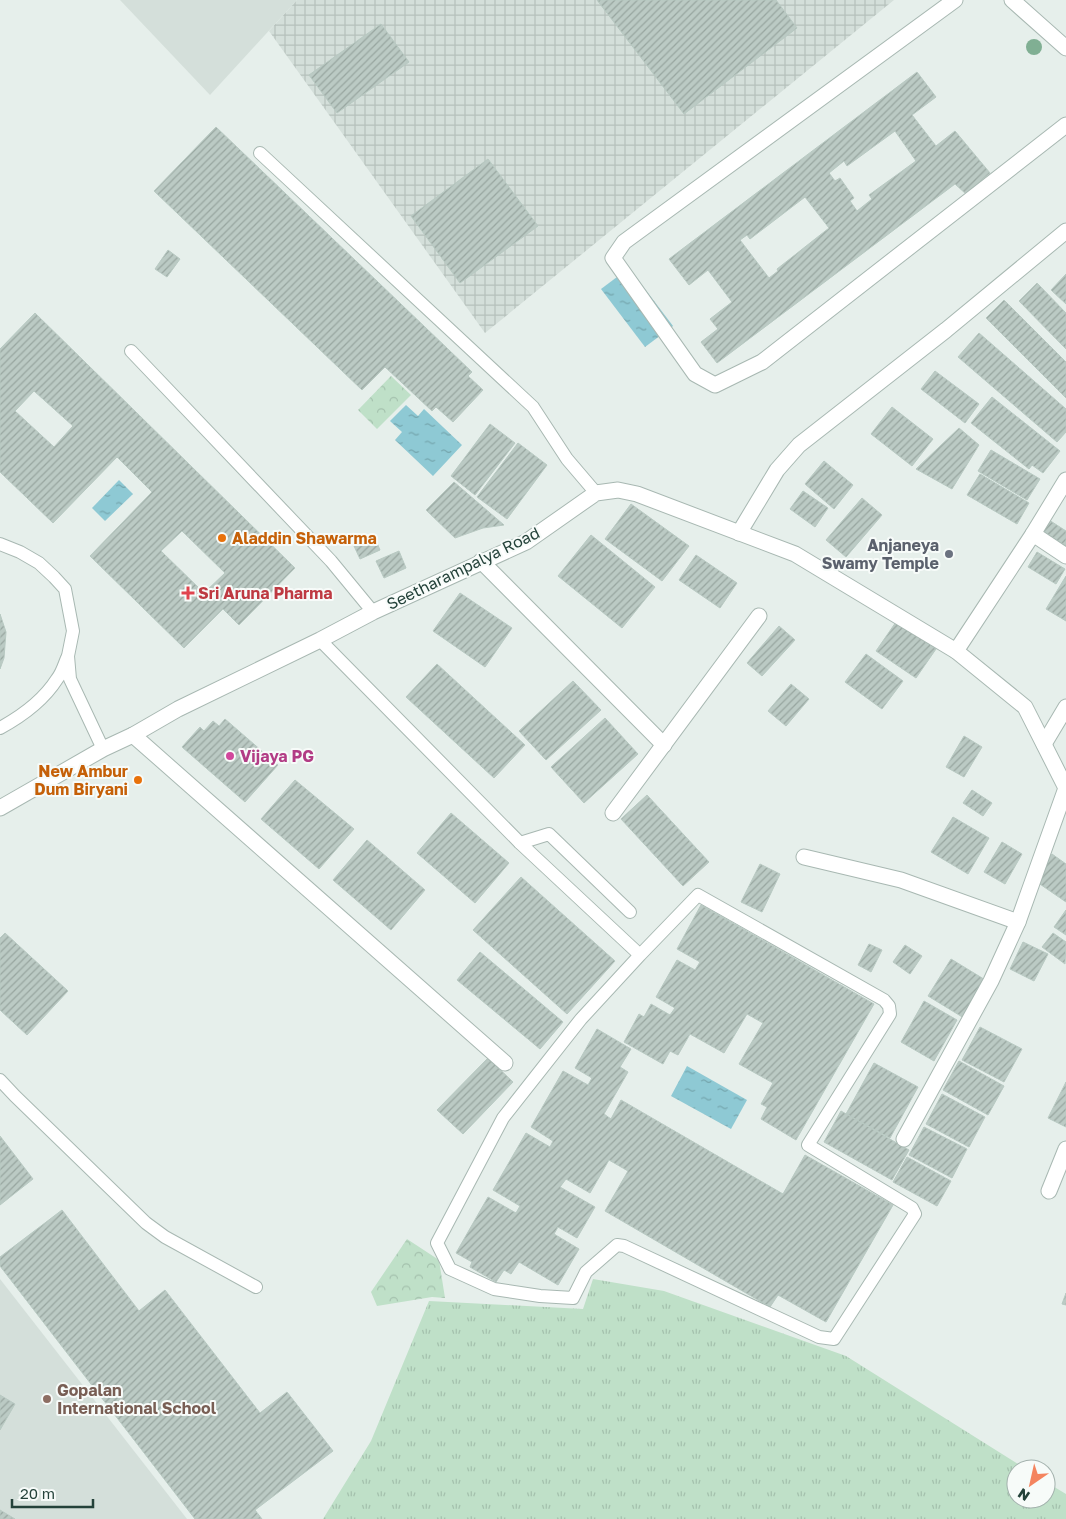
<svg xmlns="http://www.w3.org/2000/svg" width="1066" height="1519" viewBox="0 0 1066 1519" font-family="'Golos Text',sans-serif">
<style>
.built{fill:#d4dfda}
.industrial{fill:url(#industrial-grid)}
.grass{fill:url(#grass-tufts)}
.park{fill:url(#park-crowns)}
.water{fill:url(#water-ripples)}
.building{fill:url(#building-hatch);stroke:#b8c9c2;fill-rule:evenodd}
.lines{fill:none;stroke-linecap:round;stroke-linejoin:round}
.service-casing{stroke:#a8b8b2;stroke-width:14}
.minor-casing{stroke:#a8b8b2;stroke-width:17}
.tertiary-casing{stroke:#a8b8b2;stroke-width:17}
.service{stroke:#fff;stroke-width:12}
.minor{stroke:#fff;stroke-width:15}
.tertiary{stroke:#fff;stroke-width:15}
.tree{fill:#80af93}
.food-dot{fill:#e8710a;stroke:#f7fbf9;stroke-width:2}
.worship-dot{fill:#6b7280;stroke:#f7fbf9;stroke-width:2}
.health-dot{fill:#e0444e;stroke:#f7fbf9;stroke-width:2}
.hotel-dot{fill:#d1479c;stroke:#f7fbf9;stroke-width:2}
.education-dot{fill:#8d6e63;stroke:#f7fbf9;stroke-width:2}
.labels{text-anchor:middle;stroke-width:4;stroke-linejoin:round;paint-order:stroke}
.food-label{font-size:16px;font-weight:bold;fill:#c56008;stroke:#f7fbf9;text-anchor:start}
.worship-label{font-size:16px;font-weight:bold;fill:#5b616d;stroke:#f7fbf9;text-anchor:end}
.street-label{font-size:16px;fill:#24423a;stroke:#f7fbf9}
.health-label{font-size:16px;font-weight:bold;fill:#be3a42;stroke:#f7fbf9;text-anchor:start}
.hotel-label{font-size:16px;font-weight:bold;fill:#b23c85;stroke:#f7fbf9;text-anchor:start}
.education-label{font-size:16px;font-weight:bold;fill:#785e54;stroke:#f7fbf9;text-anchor:start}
</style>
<defs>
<pattern id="industrial-grid" width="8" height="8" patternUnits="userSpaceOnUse" patternTransform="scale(1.25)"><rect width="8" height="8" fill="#d4dfda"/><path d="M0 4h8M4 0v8" fill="none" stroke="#b6c1bc"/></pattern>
<pattern id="grass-tufts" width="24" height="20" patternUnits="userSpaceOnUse" patternTransform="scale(1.25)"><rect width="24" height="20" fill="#bfe0c8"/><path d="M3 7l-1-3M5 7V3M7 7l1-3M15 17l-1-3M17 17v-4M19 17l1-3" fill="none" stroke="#a4c1ad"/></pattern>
<pattern id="park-crowns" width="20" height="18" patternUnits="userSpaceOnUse" patternTransform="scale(1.25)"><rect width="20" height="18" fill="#bfe0c8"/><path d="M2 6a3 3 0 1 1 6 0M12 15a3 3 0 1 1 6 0" fill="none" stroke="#a4c1ad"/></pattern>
<pattern id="water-ripples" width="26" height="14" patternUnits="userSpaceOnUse" patternTransform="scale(1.25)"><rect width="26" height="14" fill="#8ec9d4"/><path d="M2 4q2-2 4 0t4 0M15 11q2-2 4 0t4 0" fill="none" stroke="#74a5ad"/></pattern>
<pattern id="building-hatch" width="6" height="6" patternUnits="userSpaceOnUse" patternTransform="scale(1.25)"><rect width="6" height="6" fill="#bbcac4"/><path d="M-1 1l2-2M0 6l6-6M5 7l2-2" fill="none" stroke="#98a6a0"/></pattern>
</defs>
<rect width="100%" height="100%" fill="#e6efeb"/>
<g class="built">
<polygon points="120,0 297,0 210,95"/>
<polygon points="0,1279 187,1519 0,1519"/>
</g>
<polygon class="industrial" points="297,0 894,0 485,333 269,31"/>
<polygon class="grass" points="593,1279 664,1291 846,1356 1026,1469 1016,1469 1016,1499 1046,1499 1046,1482 1066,1494 1066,1519 323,1519 371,1441 429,1301 583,1309"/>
<g class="park">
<polygon points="391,376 411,395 377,429 358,410"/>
<polygon points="407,1239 439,1260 445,1298 432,1297 377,1306 371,1292"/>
</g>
<g class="water">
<polygon points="629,268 673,326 645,347 601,289"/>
<polygon points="406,405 418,416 424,409 462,445 433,476 395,440 402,432 390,421"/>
<polygon points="119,480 133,494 105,521 92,508"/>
<polygon points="687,1066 747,1100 731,1129 671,1096"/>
</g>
<g class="building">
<polygon points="597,0 776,0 797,28 684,114"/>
<polygon points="381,24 409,62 337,113 309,75"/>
<path d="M917,72L936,97L912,115L936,146L955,131L990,173L966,194L955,184L717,363L701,342L718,329L710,319L732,302L708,270L689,285L669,259ZM895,131L916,161L869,195L872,199L857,211L850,201L854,198L840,178L835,181L829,173L844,161L847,166ZM805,197L829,228L777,269L778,271L769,278L740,240L747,235L750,239Z"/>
<polygon points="216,127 472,372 468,376 483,390 453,422 436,407 432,411 385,367 362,390 154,191"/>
<polygon points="488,159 538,226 460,283 411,216"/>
<polygon points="168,250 180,259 167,277 155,269"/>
<polygon points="1066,274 1066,304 1051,290"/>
<polygon points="1037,283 1066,313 1066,349 1019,301"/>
<polygon points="1004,300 1066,362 1066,398 986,318"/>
<path d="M35,313L295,568L239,625L223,609L184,648L90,556L152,492L117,457L53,523L0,472V349ZM34,391L73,426L54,447L15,411ZM182,531L225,573L204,593L161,551Z"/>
<polygon points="979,333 1066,409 1066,432 1057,442 958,357"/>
<polygon points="935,371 979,404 965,423 921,389"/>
<polygon points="992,397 1060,451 1043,473 1032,465 1029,469 971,423"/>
<polygon points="892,407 933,439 912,466 871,434"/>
<polygon points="490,424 515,443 475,495 451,476"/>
<polygon points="959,428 979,445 952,489 916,469"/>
<polygon points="518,443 547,465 507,519 477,497"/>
<polygon points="991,450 1040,479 1027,500 978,471"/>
<polygon points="824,461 853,485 834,509 805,484"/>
<polygon points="980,474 1029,503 1017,524 967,495"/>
<polygon points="454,482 504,525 483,528 455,538 426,510"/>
<polygon points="803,491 828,508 815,527 790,509"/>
<polygon points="862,498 882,515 846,557 826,540"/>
<polygon points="631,504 689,546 662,581 605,539"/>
<polygon points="1049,520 1066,531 1066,546 1043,531"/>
<polygon points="591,535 655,587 622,628 558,576"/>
<polygon points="374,536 380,550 360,559 354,546"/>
<polygon points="399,551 406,568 384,578 376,561"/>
<polygon points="1037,552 1065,569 1056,584 1028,567"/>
<polygon points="696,555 737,583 720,608 679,580"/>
<polygon points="1066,576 1066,621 1046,609"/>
<polygon points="460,593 512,628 485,667 433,631"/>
<polygon points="0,614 6,632 4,658 0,669"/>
<polygon points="896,622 936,649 916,678 876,651"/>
<polygon points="779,626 795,640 762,676 747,663"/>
<polygon points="866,654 903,681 882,709 845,682"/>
<polygon points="437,664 525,745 494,778 406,697"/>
<polygon points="573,681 601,710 546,760 519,731"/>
<polygon points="791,684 809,699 786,726 768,711"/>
<polygon points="605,718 638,754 584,803 551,767"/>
<polygon points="225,719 278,765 245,802 182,747 200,727 204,731 213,721 219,726"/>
<polygon points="964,736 982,747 964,777 946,767"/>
<polygon points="295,780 354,829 319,869 261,819"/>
<polygon points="972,790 992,803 983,816 963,803"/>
<polygon points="647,795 709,862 683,886 621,819"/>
<polygon points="451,813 509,863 475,903 417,853"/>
<polygon points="953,817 989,838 968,874 931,852"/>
<polygon points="367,840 425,890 391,930 333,880"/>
<polygon points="1002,842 1022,854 1005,884 984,872"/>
<polygon points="1052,854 1066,864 1066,902 1034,880"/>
<polygon points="760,864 780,874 762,912 741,902"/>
<polygon points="521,877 615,961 567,1014 473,930"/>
<polygon points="701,905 874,1004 796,1140 761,1119 767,1107 761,1104 773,1083 739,1064 763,1023 747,1014 724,1053 690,1034 678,1055 670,1051 663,1064 624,1042 639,1014 644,1017 651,1004 670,1015 675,1008 656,997 677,960 695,970 700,962 677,949"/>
<polygon points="1066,910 1066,935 1054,927"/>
<polygon points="5,933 68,991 27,1035 0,1010 0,938"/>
<polygon points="1053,933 1066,942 1065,964 1042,947"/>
<polygon points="1023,942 1048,954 1034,981 1010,969"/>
<polygon points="869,944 882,950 871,972 858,965"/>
<polygon points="905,945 922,956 910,974 893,962"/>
<polygon points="480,952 563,1022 540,1049 457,980"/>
<polygon points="951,959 987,981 964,1018 928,996"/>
<polygon points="924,1001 957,1020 934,1061 901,1042"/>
<polygon points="980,1027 1022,1049 1004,1082 962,1060"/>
<polygon points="597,1029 631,1049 620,1067 628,1072 604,1114 611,1119 621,1100 783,1194 805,1155 893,1205 826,1322 778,1295 770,1307 605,1211 628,1171 609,1160 590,1193 566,1179 560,1187 595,1207 577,1238 558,1227 554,1234 579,1249 558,1285 519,1262 511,1274 504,1270 496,1282 470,1267 472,1262 456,1253 488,1197 516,1213 520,1206 493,1190 526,1133 550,1147 553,1141 531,1127 563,1071 588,1085 592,1078 575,1068"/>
<polygon points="488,1058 513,1082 463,1134 437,1110"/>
<polygon points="959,1061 1004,1086 988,1115 943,1090"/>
<polygon points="874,1063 918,1087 890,1138 846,1114"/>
<polygon points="1066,1082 1066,1127 1048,1118"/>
<polygon points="942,1094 985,1117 969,1147 926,1124"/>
<polygon points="841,1111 909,1150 892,1180 824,1142"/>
<polygon points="924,1127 967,1149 952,1178 909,1155"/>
<polygon points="0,1136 33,1179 0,1205"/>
<polygon points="907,1157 951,1181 937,1206 893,1182"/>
<polygon points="62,1210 139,1311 165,1290 260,1413 287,1392 333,1451 255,1510 262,1519 195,1519 0,1266 0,1257"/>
<polygon points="1066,1293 1066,1305 1062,1304"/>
<polygon points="0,1395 15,1404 0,1430"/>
<polygon points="0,1510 15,1519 0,1519"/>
</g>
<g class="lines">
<defs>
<g id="service">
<polyline points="260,153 533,407 567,459 596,493"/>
<polyline points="131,351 331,561 373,612"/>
<polyline points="0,544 20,552 39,563 54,577 65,589 73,631 68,656 70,679 103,749"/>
<polyline points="320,640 520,843 640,955 581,1019 503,1118 437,1243 450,1269 494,1289 540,1296 573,1298 586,1272 617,1245 624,1246 819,1337 834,1339 915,1214 912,1208 808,1145 890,1014 889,1006 884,1000 698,895 640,955"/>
<path d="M0,728C22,716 43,701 57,679C62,673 64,665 67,658"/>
<polyline points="520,843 549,834 630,912"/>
<polyline points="0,1080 15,1096 146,1223 165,1237 256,1287"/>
</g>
<g id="minor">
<polyline points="955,0 624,242 613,258 695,374 715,385 762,362 1066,125"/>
<polyline points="1033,534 1066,556"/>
<polyline points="481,561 664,745"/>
<polyline points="956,651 1033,534 1066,480"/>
<polyline points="133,735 505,1063"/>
<polyline points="1044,744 1066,707"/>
<polyline points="613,813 759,616"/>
<polyline points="804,857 901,880 1018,922"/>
<polyline points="904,1139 991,981 1018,922 1066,788"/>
<polyline points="1049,1191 1066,1149"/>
</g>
<g id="tertiary">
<polyline points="1012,0 1066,48"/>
<polyline points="739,533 777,470 799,445 946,330 1066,231"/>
<polyline points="0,808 103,749 133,735 178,709 320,640 373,612 526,542 596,493 618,490 637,494 795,554 956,651 1025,707 1066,788"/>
</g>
</defs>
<use href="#service" class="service-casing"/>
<use href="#minor" class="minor-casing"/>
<use href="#tertiary" class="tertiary-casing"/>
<use href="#service" class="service"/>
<use href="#minor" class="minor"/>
<use href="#tertiary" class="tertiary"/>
</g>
<circle class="tree" cx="1034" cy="47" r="8"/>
<g class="food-dot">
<circle cx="222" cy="538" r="5"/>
<circle cx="138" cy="780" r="5"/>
</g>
<circle class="worship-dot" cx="949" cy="554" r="5"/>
<path class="health-dot" d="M185.5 585.5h5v5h5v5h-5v5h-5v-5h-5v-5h5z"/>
<circle class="hotel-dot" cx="230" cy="756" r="5"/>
<circle class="education-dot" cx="47" cy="1399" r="5"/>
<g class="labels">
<g class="food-label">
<text x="232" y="544">Aladdin Shawarma</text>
<text x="128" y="777" text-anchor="end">New Ambur<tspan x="128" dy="18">Dum Biryani</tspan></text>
</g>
<g class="worship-label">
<text x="939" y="551">Anjaneya<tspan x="939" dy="18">Swamy Temple</tspan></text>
</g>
<g class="street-label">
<text transform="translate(463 568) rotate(-26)" y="6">Seetharampalya Road</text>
</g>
<g class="health-label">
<text x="198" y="599">Sri Aruna Pharma</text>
</g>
<g class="hotel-label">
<text x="240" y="762">Vijaya PG</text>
</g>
<g class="education-label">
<text x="57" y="1396">Gopalan<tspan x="57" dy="18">International School</tspan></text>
</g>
</g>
<g transform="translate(1031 1484) rotate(214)"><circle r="24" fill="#f7fbf9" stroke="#a3b1ad"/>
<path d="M0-4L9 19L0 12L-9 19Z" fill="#f4845f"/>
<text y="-8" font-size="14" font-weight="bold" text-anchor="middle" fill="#24423a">N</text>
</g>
<path d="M12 1499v8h81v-8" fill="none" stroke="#24423a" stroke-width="2.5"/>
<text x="20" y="1499" font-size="15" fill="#24423a" stroke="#f7fbf9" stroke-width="4" paint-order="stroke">20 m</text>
</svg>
